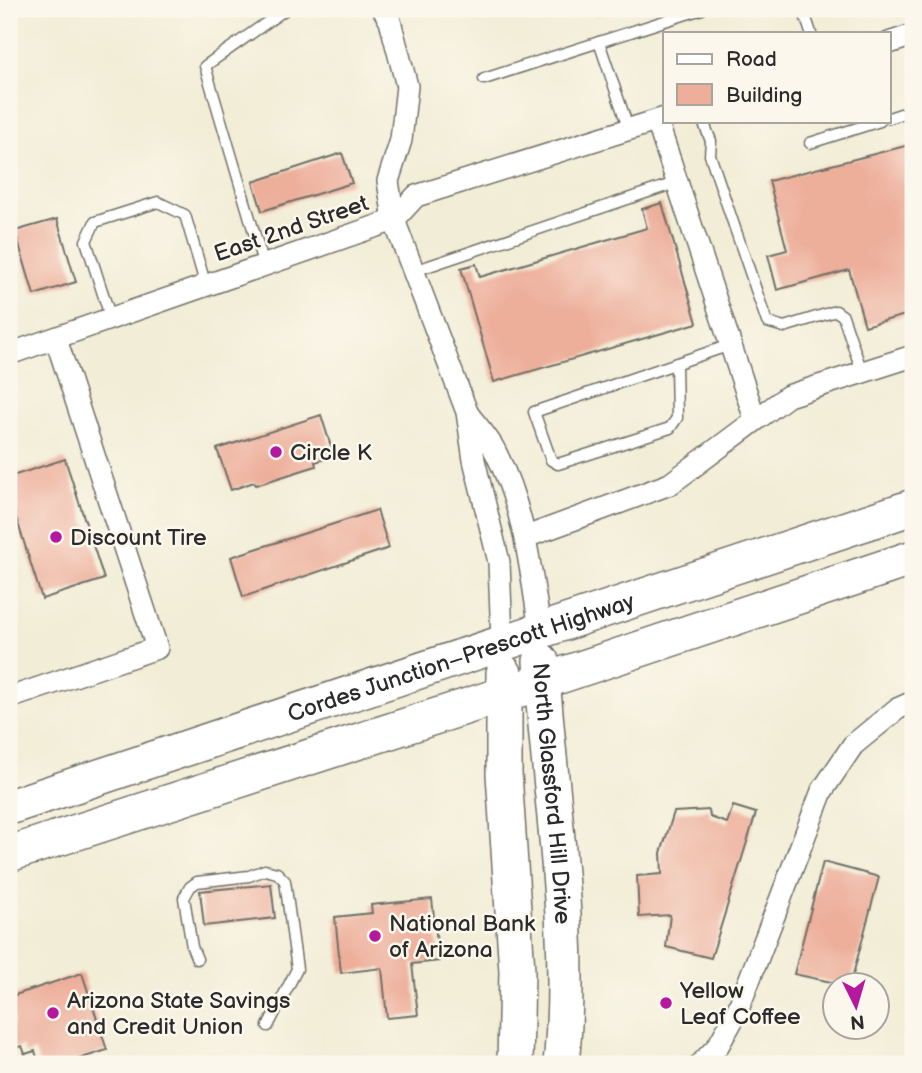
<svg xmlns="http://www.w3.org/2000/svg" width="922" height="1073" viewBox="0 0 922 1073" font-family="'Balsamiq Sans',sans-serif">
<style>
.building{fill:#edae9a}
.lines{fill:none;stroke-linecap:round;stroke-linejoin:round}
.service-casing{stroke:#716f67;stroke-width:13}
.minor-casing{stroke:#716f67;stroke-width:24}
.primary-casing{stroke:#716f67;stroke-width:38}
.service{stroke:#fff;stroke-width:10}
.minor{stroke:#fff;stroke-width:21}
.primary{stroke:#fff;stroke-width:35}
.poi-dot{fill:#b5179e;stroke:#fbf7ec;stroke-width:2.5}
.labels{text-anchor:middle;stroke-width:5;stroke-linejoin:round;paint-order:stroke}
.street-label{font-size:23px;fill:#2b2b2b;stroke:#fbf7ec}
.poi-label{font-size:23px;fill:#2b2b2b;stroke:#fbf7ec;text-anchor:start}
</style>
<rect width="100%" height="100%" fill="#fbf7ec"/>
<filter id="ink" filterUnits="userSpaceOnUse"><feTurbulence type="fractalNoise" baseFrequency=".0143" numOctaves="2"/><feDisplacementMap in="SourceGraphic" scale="14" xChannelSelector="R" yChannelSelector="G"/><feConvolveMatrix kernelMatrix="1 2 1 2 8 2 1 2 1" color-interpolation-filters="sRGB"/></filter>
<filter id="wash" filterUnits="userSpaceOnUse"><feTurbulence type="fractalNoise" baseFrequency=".00686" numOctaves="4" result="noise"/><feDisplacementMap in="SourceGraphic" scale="28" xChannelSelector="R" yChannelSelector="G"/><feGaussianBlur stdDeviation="1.57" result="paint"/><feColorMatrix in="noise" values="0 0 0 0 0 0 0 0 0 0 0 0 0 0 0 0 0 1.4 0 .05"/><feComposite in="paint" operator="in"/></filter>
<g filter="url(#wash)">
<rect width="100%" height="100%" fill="#f2edd6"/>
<g id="blocks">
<g class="building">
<polygon points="593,9 619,9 619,10 595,16"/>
<polygon points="913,144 913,313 865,326 849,270 777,290 768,255 787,250 769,181"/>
<polygon points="342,153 352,183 262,211 253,182"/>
<polygon points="662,203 697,323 494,382 461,268 476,264 480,277 647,228 642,209"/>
<polygon points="57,219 76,282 34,295 15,231"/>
<polygon points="321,415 334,456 315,462 316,466 256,485 254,482 231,490 217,449"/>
<polygon points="65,459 104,579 42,599 9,495 9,477"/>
<polygon points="377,510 389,548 243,597 231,557"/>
<polygon points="733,806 756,813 711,958 666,947 670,915 639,917 637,876 662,874 661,853 674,812 709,810 710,817 727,823"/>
<polygon points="823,862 879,877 850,986 794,974"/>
<polygon points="271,884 275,918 204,926 200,891"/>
<polygon points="432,899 439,961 412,964 418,1015 387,1018 382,968 341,973 335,917 372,913 371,905"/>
<polygon points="82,973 107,1050 63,1064 39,1064 35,1051 25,1054 22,1046 9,1050 9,1024 14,1022 9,997"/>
</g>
</g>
</g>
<g filter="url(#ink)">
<use href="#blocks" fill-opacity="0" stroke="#716f67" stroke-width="2"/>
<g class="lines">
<defs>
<g id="service">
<polyline points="803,9 811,33"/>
<polyline points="599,42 629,130"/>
<polyline points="484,79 702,9"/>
<polyline points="889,118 913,110"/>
<polyline points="703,121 711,141 710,155 767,322 784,327 836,311 843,316 862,372"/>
<polyline points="810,143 880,121"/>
<polyline points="264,266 205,66 286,9"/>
<polyline points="414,271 678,182"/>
<polyline points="111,319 86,241 95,222 158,202 185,215 206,286"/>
<polyline points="676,363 677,418 670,428 558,464 551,460 534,412 730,345"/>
<polyline points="197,959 192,947 184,898 190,887 197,882 249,876 265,870 277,873 285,881 297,969 268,1026"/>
</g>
<g id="minor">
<polyline points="383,9 390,21 407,86 401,140 388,181 394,220 467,412 474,460 499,562 502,641"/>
<polyline points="889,43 913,35"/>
<polyline points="657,121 755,419"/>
<polyline points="9,354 394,220 416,196 665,118"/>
<path d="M468,414C477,426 490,439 496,453C524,508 531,570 540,630"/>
<polyline points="526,537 670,484 788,396 913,356"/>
<polyline points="9,698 157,648 56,339"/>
<polyline points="701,1064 718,1046 737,1012 822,791 853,745 897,709 913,702"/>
</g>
<g id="primary">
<path id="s1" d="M541,661C549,795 575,931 561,1064"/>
<polyline points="504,673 504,774 517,971 515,1064"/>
<path id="s2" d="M9,807L913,507"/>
<polyline points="9,854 505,694 913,558"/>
</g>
</defs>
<use href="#service" class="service-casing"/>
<use href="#minor" class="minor-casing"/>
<use href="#primary" class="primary-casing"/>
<use href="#service" class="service"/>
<use href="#minor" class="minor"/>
<use href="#primary" class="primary"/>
</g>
</g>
<g class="poi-dot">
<circle cx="276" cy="452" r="7"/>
<circle cx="56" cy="537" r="7"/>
<circle cx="375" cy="936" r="7"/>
<circle cx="666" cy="1003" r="7"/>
<circle cx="53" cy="1013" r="7"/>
</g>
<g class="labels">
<g class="street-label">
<text transform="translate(291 228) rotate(-19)" y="8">East 2nd Street</text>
<text dy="8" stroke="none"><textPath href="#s2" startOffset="476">Cordes Junction–Prescott Highway</textPath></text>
<text dy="8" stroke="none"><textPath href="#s1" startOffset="133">North Glassford Hill Drive</textPath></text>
</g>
<g class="poi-label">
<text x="290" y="460">Circle K</text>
<text x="70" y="545">Discount Tire</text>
<text x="389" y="931">National Bank<tspan x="389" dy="26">of Arizona</tspan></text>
<text x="680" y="998">Yellow<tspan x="680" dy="26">Leaf Coffee</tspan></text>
<text x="67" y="1008">Arizona State Savings<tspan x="67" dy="26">and Credit Union</tspan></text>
</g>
</g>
<rect width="922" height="1073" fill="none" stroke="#fbf7ec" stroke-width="35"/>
<rect x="663" y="32" width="228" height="91" fill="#fbf7ec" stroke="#a8a59f" stroke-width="2"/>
<rect x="677" y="54" width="35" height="10" fill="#ffffff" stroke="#a8a59f" stroke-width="2"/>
<text x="726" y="66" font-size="21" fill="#2b2b2b">Road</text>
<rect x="677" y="84" width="35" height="21" fill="#edae9a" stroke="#a8a59f" stroke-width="2"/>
<text x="726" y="102" font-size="21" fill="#2b2b2b">Building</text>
<g transform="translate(856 1006) rotate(175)"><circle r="33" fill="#fbf7ec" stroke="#a8a59f" stroke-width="2"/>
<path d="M0-5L12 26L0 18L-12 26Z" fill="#b5179e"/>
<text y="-10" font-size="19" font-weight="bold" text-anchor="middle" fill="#2b2b2b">N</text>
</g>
</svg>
